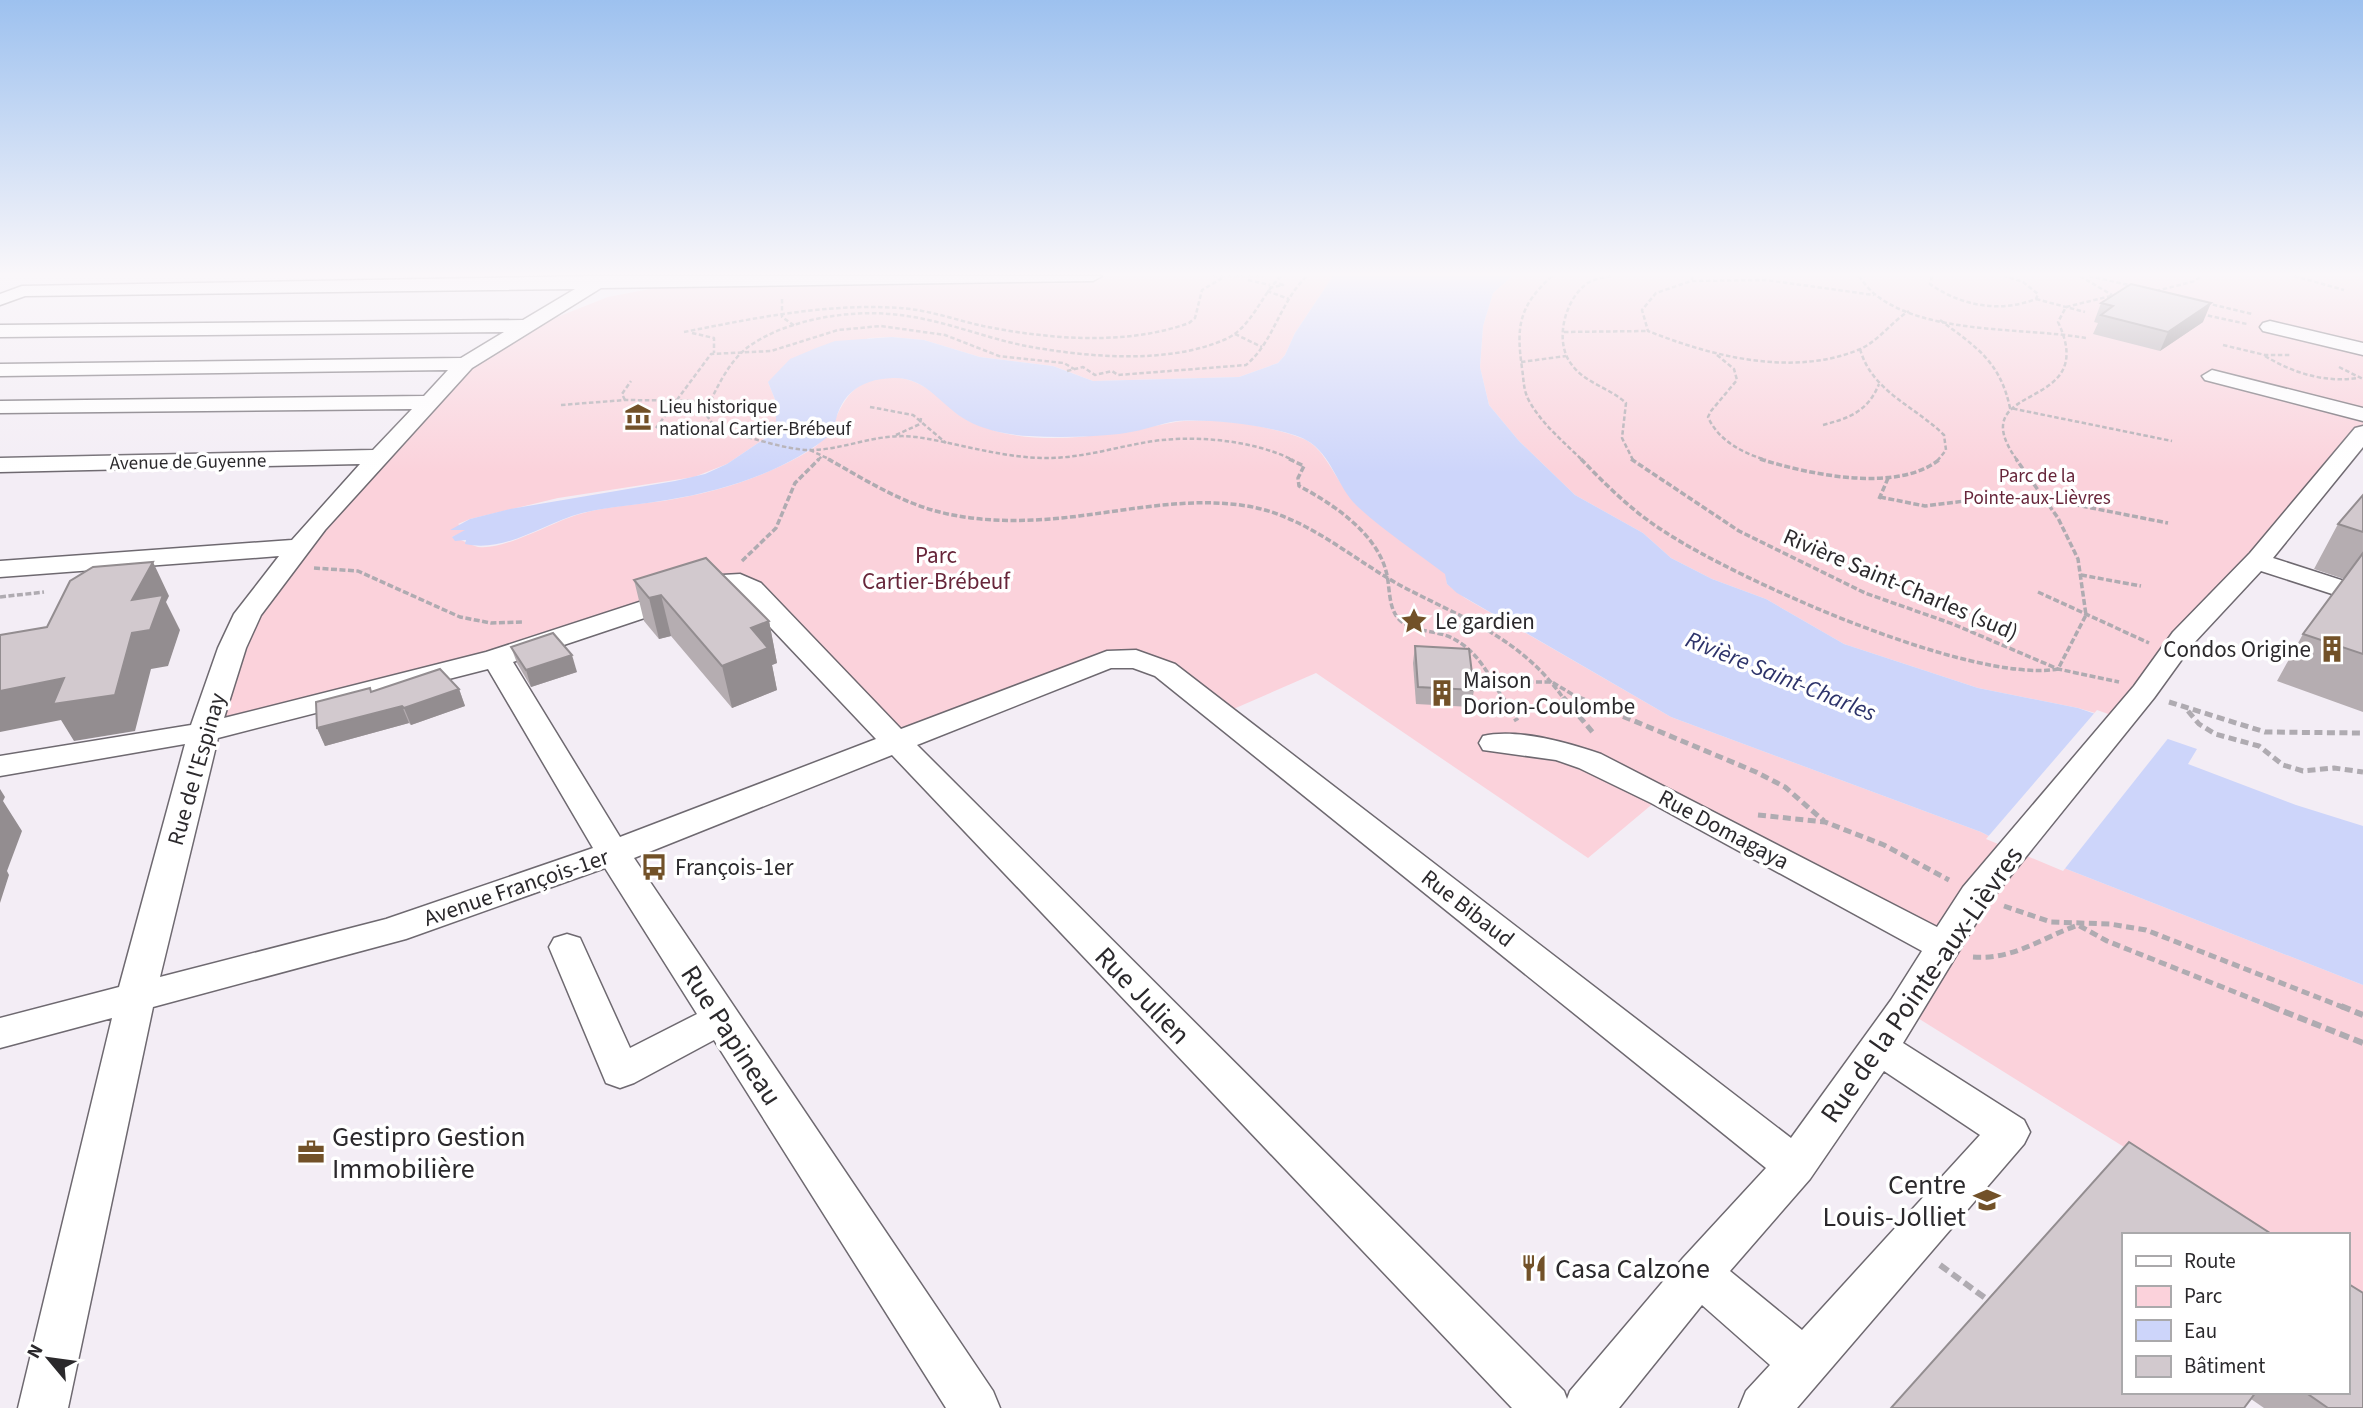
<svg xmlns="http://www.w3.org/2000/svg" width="2363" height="1408" viewBox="0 0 2363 1408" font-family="'Source Sans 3',sans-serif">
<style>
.green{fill:#fbd2db}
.water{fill:#cdd5fa}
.pier{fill:#f3edf5}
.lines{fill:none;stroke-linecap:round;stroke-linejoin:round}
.minor-casing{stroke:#6e6970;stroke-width:3}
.path-far3{stroke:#afabb1;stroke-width:2.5;stroke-dasharray:4.5 2.5;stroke-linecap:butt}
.path-far2{stroke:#afabb1;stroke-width:3.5;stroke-dasharray:6 2.5;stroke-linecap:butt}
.path-far1{stroke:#afabb1;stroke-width:5;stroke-dasharray:8 4.5;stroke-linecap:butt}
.path{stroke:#afabb1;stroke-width:6;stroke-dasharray:10 5;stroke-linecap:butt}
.minor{fill:#fff;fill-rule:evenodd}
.wall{fill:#b5adb1}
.shaded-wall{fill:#938d90}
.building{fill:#d2c9ce;stroke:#938d90;stroke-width:2}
.labels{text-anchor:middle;stroke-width:7;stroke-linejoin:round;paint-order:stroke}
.far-poi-label{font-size:19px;fill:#2b292c;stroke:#fff;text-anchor:start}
.far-street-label{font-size:19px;fill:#2b292c;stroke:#fff}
.far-park-label{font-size:19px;fill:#67263a;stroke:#fff}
.park-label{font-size:23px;fill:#67263a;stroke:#fff}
.street-label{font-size:23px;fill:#2b292c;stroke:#fff}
.poi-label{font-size:23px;fill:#2b292c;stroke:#fff;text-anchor:start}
.water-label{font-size:24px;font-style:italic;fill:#2d336a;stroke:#fff}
.near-street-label{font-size:28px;fill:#2b292c;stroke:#fff}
.near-poi-label{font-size:28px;fill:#2b292c;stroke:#fff;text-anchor:start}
</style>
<rect width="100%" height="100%" fill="#f3edf5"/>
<g class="green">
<path d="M1093,276H1333L1295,333L1285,355L1278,363L1239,377L1093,381L1053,366L980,357L924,340L892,337L869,338L768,382L776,402V424L770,435L727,464L694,477L558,498L470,519L458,524L467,530L452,537C461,539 470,545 478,547C504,551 554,521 580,514C606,506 636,505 663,501C715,493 767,477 812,449C838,433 836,394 867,382C926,360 949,421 1003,433C1058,445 1116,433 1170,423C1207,416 1270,425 1304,439C1323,448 1331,470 1343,486C1350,496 1363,504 1372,512C1397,533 1421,554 1446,574L1447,584L1465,598L1671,717L1981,832L2013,848L2363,985V1296L2347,1286V1235H2265L1905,1010L1942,947L1662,796L1588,858L1316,673L1222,714L1164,670L1107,660L898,744L752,589L496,658L204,732L248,614L465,364L514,334L608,297L681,283Z"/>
<polygon points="1512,276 2363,276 2363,433 2119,720 2078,708 1978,688 1844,644 1766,599 1712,579 1671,558 1643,533 1575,495 1519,441 1489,405 1480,367 1483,326 1493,293"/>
</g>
<path class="water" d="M1333,276H1512L1493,293L1483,326L1480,367L1489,405L1519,441L1575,495L1643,533L1671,558L1712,579L1766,599L1844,644L1978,688L2078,708L2197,749L2188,764L2296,805L2363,826V985L2013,848L1981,832L1671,717L1457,593L1447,584L1445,574C1416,552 1384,531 1357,506C1337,487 1332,454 1306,440C1280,426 1200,417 1171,422C1154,426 1137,432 1119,434C1090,437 1059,438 1029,436C1009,435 987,431 968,421C940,406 928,377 893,378C858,379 837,397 834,432C787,471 727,490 667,500C639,505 610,506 582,513C543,523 507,553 465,544L466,540L455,541L452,537L465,530H450L470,519L510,509L675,481L705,474L727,464L770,435L776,424V402L768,382L790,359L816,348L835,341L892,337L924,340L980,357L1053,366L1093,381L1239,377L1278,363L1285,355L1295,333Z"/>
<polygon class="pier" points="2097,710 2170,736 2063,871 1986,839"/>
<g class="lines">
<defs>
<g id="minor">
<path d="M591,276H1102L1093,281L601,288L472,368L325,530L261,615L246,648L224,718L486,652L722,575L740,574L761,583L901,729L1107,651L1136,650L1175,664L1791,1138L1891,1000L1922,951L1651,803L1579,768L1556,760L1483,750L1479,743L1483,736C1516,728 1569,743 1601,754L1937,927L1963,887L2134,686L2173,632L2250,553L2355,428L2363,426V447L2273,558L2363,587V604L2261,571L2193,644L2154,698L1987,905L1903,1043L2024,1120L2030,1132L2024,1144L1797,1408H1739L1746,1391L1770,1365L1702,1305L1619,1408H1512L892,755L634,858L993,1391L1000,1408H946L714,1040L634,1083L620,1088L606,1083L549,947L554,938L567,934L580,938L630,1048L697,1014L605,868L406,939L153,1007L68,1408H18L112,1018L0,1048V1018L119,987L185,744L0,776V756L191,725L218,648L234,614L279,556L0,577V561L292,540L360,464L0,472V458L373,450L412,409L0,413V401L424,396L448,370L0,376V364L461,358L504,332L0,337V325L523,320L575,289L25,296L0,305V294L22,286ZM735,590L876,739L620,837L513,662L725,591ZM1111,668H1133L1155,676L1766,1168L1683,1258L1570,1391L1567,1399L1564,1391L917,745ZM488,669L593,848L386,919L160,977L218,738ZM1884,1071L1980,1135L1802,1330L1730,1271L1810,1179Z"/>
<polygon points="2270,321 2363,343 2363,355 2263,331 2260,327 2263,323"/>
<polygon points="2212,370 2363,408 2363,421 2205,380 2202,376"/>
</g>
</defs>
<use href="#minor" class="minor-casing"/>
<g class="path-far3">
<polyline points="1213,276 1264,276"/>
<path d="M1281,276C1261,295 1252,327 1226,339C1167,365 1087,357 1026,346C986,338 948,322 907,316C858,308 790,317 748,347C728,362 715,391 705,413L715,427L727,432C751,437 786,450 810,450C845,450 878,432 916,437C958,443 998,457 1042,458C1076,459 1109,449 1142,443C1188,434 1251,439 1293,460"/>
<path d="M1552,276C1519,306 1516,326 1522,368C1524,381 1523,392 1531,404C1543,425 1565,443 1582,460"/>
<path d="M1611,276C1602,278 1592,279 1585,285C1564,302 1554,343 1572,365C1585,383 1610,388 1626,403L1622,438L1633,460"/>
<path d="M1693,276L1691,281L1656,293L1642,310L1648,331C1711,356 1791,377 1858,350C1878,342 1891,322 1909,311"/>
<path d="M1859,276C1864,283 1870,291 1877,296C1929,335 2023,327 2086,338"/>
<path d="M1932,276L1930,284C1961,306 2000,313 2036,299L2038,294L2023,282L2005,276"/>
<polyline points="2080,276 2112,295"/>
<polyline points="2089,276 2133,286"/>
<polyline points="2294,276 2344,290"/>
<polyline points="1248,280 1270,285"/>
<polyline points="1692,281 1766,280 1874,295"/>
<polyline points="1269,288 1283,285 1275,282"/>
<polyline points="1267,291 1289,299"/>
<polyline points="2156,291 2195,281 2201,276"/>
<polyline points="782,299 782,317 795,326"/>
<polyline points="2036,299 2085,312"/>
<polyline points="2206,303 2252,314"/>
<polyline points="2201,314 2247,324"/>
<path d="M1940,320C1976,347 2000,361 2010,408L2172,441"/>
<path d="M684,332C755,318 827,303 900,308C929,310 956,320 983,326C1047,339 1126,346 1189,323L1195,318L1202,290L1224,277"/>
<polyline points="1564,332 1648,331"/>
<polyline points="692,333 714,338 714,353"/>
<polyline points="1235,334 1262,347"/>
<polyline points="2223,345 2265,355 2290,355"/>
<path d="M1860,349C1872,392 1915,406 1944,435L1946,450L1938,460"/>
<path d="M1717,355L1734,369L1737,380L1711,411L1708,417C1718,440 1742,453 1766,460"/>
<path d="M2265,356C2293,373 2325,383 2358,378"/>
<polyline points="1521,362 1566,356"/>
<polyline points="2339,367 2363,379"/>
<path d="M1067,371L1083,367L1095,375L1112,371L1118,375L1246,365C1274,342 1280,301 1307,276"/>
<polyline points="625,400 622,394 631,381"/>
<polyline points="561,405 625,400 710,401"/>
<polyline points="870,407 913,415 946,443"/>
<path d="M1823,425C1850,418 1868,411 1879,384"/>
<polyline points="656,428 711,354 771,351 838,330 881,326 945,335 999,356 1064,363 1074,369"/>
<polyline points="896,435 920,424 921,418"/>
<polyline points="810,450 831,460"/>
<polyline points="818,460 822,456"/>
<path d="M2017,460C1959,379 2102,415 2058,322L2066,307L2119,294"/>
</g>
<g class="path-far2">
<path d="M828,459C855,474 882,491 912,503C964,524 1024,523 1079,516C1135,509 1191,497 1247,506C1309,516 1357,564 1411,591C1472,622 1523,641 1564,699"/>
<path d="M1289,459L1304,466L1298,478L1299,486C1332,503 1376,533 1386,571C1390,585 1388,605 1397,617C1408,632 1437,630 1452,638C1478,651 1489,675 1503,699"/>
<path d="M1581,459C1606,485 1633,512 1665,532C1740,581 1971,684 2058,669L2086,615L2078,559L2058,518L2016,459"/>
<polyline points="1631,459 1739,531 1865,593 1953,624 2058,669 2119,682"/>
<path d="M1760,459C1808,474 1897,494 1940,459"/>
<polyline points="1880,497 1925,506 1988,498 2046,499 2168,523"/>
<polyline points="1879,499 1889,476"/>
<polyline points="742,561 776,528 795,483 819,459"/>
<polyline points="314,568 358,571 460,617 491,623 522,622"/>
<polyline points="2081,575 2141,586"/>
<polyline points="2038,592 2149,643"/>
<polyline points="0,597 44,592"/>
<polyline points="1468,682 1552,682 1580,699"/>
</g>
<g class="path-far1">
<polyline points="1502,697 1517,721"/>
<polyline points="1563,697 1595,735"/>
<polyline points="1577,697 1756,772 1785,787 1824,821"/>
<polyline points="2169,702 2265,732 2363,733"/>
<polyline points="2188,711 2199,724 2215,734 2259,746 2283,765 2303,771 2334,768 2363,772"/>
<polyline points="1758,815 1825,822 1884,845 1949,880"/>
<polyline points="2004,906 2051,922 2110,924 2146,930 2345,1008"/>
<path d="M1973,957C2014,960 2041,938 2078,925L2107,941L2275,1008"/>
</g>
<g class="path">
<polyline points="2270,1006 2363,1043"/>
<polyline points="2341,1006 2363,1015"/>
<polyline points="1940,1265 1992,1303"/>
</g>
<use href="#minor" class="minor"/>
</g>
<g class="wall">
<polygon points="2101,303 2203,322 2160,351 2093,334 2098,323 2094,322"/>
<polygon points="2363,495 2363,712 2277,681 2303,634 2344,579 2314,569 2338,524"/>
<polygon points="634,580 769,621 777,663 772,665 777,690 732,708 671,636 659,639 644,621"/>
<polygon points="1415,646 1474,690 1471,707 1416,704 1413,663"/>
<polygon points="511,647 577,672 531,687 517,663"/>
<polygon points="459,689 465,706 411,725 409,723 325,746 317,728 371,692"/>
<polygon points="2123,1392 2347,1392 2363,1408 2264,1408 2251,1399"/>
</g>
<g class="shaded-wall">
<polygon points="2211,303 2203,322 2160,351 2168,332"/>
<polygon points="153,562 169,596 166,602 180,630 168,666 151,669 135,731 74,741 61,720 0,732 0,691 132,600"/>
<polygon points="661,595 671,636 659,639 649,598"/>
<polygon points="769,621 777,663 772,665 777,690 732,708 722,666 751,628"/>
<polygon points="572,655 577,672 531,687 526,670"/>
<polygon points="459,689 465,706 411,725 404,708"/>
<polygon points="402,706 409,723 325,746 317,728"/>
<polygon points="0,789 5,797 3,801 22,831 7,871 9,875 0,903"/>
</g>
<g class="building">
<polygon points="2131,284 2211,303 2168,332 2101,315 2113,306 2101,303"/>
<polygon points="2363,495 2363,532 2338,524"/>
<polygon points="2363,553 2363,654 2303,634"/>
<polygon points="706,558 769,621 751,628 768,648 722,666 661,595 649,598 634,580"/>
<polygon points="153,562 132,600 163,595 150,630 132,633 115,695 53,704 64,678 0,691 0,635 47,627 70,581 93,567"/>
<polygon points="553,633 572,655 526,670 511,647"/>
<polygon points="1415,646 1469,649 1474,690 1418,687"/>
<polygon points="440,669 459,689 404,708 402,706 317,728 316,702 370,688 371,692"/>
<polygon points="2129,1142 2273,1235 2123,1235 2123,1392 2256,1392 2244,1408 1891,1408"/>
<polygon points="2347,1283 2363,1293 2363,1408 2328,1408 2305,1392 2347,1392"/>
</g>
<linearGradient id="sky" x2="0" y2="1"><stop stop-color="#9dc1ef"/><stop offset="0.58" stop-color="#faf7fa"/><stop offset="1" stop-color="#faf7fa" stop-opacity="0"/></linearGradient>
<rect width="2363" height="473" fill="url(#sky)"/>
<defs>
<symbol id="museum-bare" viewBox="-9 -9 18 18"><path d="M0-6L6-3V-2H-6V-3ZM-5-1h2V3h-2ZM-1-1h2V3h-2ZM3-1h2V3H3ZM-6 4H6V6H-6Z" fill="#725128" stroke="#fff" stroke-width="2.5" paint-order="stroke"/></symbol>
<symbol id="sight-bare" viewBox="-9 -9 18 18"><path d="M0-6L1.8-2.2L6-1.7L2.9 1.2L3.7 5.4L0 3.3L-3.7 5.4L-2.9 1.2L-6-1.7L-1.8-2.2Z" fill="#725128" stroke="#fff" stroke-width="2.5" paint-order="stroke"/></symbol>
<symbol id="building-bare" viewBox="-9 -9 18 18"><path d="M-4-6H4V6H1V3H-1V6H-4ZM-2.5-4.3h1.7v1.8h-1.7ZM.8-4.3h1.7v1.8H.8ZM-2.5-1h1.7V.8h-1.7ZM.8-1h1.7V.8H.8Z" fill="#725128" stroke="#fff" stroke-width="2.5" paint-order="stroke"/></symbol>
<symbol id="bus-bare" viewBox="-9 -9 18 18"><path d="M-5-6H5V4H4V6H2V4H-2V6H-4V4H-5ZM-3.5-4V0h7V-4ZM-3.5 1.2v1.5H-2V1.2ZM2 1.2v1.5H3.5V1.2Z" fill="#725128" stroke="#fff" stroke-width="2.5" paint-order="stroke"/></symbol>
<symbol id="office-bare" viewBox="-9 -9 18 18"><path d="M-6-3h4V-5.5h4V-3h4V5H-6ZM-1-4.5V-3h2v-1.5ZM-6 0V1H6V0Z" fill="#725128" stroke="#fff" stroke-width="2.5" paint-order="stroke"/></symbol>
<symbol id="university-bare" viewBox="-9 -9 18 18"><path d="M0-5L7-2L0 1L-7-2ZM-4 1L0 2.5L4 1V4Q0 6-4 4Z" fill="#725128" stroke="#fff" stroke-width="2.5" paint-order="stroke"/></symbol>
<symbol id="restaurant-bare" viewBox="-9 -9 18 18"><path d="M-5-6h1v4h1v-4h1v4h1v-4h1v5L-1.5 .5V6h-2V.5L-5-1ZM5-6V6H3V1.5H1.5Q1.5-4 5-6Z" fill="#725128" stroke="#fff" stroke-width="2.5" paint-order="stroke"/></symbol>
</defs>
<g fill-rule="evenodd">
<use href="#museum-bare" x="619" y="398" width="38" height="38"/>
<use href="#sight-bare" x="1395" y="602" width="38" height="38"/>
<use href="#building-bare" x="2313" y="630" width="38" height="38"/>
<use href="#building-bare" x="1423" y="674" width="38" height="38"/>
<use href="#bus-bare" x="635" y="848" width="38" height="38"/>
<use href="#office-bare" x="292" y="1133" width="38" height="38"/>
<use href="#university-bare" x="1968" y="1181" width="38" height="38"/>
<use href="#restaurant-bare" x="1515" y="1249" width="38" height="38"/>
</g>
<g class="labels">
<g class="far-poi-label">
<text x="659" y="413">Lieu historique<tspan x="659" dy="22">national Cartier-Brébeuf</tspan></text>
</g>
<g class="far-street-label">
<text transform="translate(188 461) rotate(-1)" y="7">Avenue de Guyenne</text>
</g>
<g class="far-park-label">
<text x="2037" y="482">Parc de la<tspan x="2037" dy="22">Pointe-aux-Lièvres</tspan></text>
</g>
<g class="park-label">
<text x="936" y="563">Parc<tspan x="936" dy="26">Cartier-Brébeuf</tspan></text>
</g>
<g class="street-label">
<text transform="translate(1901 584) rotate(23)" y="8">Rivière Saint-Charles (sud)</text>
<text transform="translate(196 769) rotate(-74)" y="8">Rue de l'Espinay</text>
<text transform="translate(1724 829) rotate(28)" y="8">Rue Domagaya</text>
<text transform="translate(516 887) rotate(-19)" y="8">Avenue François-1er</text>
<text transform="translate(1468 908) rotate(38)" y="8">Rue Bibaud</text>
</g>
<g class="poi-label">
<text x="1435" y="629">Le gardien</text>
<text x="2311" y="657" text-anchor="end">Condos Origine</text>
<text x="1463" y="688">Maison<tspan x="1463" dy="26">Dorion-Coulombe</tspan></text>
<text x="675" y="875">François-1er</text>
</g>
<g class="water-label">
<text transform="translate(1781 676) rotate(22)" y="8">Rivière Saint-Charles</text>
</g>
<g class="near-street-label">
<text transform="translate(1921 984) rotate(-55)" y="10">Rue de la Pointe-aux-Lièvres</text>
<text transform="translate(1143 995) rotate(46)" y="10">Rue Julien</text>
<text transform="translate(732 1035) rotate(57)" y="10">Rue Papineau</text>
</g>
<g class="near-poi-label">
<text x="332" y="1146">Gestipro Gestion<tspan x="332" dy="32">Immobilière</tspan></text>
<text x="1966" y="1194" text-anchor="end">Centre<tspan x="1966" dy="32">Louis-Jolliet</tspan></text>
<text x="1555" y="1278">Casa Calzone</text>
</g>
</g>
<rect x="2122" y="1233" width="228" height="161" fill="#ffffff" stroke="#aaa9ab" stroke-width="2"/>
<rect x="2136" y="1256" width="35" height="10" fill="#ffffff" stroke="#aaa9ab" stroke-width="2"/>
<text x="2184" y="1268" font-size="21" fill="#2b292c">Route</text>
<rect x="2136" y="1286" width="35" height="21" fill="#fbd2db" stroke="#aaa9ab" stroke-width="2"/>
<text x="2184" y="1303" font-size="21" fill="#2b292c">Parc</text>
<rect x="2136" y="1320" width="35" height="21" fill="#cdd5fa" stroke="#aaa9ab" stroke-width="2"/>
<text x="2184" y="1338" font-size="21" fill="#2b292c">Eau</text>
<rect x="2136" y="1356" width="35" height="21" fill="#d2c9ce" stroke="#aaa9ab" stroke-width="2"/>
<text x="2184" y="1373" font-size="21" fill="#2b292c">Bâtiment</text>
<g transform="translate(49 1359) rotate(299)" stroke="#ffffff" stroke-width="5" paint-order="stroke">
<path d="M0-5L12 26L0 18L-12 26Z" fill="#2b292c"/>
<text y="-10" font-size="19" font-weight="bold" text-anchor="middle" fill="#2b292c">N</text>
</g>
</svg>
